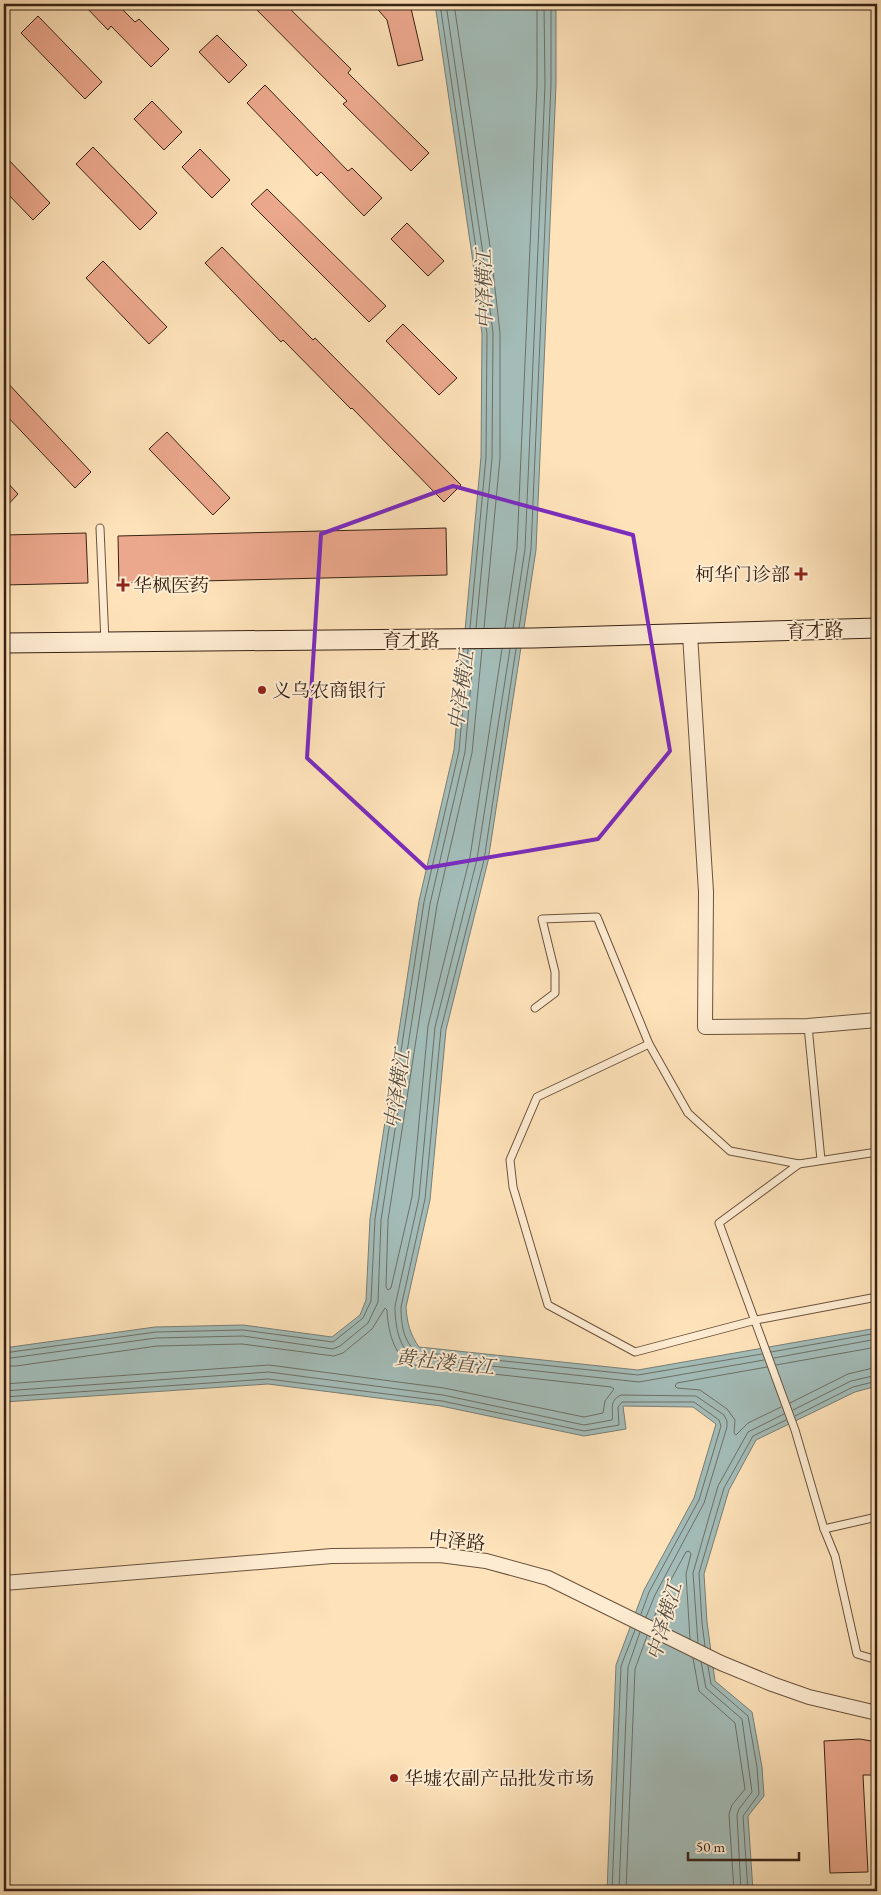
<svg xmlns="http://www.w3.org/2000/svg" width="881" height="1895" viewBox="0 0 881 1895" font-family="'EB Garamond','Noto Serif SC',serif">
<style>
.water{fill:#a3bcb8;stroke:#787e76}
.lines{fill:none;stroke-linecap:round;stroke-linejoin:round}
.shore{stroke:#6e6f66;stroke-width:1}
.building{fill:#eca88d;stroke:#382214}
.lane-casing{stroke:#6a523d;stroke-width:9}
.street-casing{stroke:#6a523d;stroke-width:16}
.secondary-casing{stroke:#382214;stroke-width:21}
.lane{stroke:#feecd2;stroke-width:7}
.street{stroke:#feecd2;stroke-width:14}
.secondary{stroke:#feecd2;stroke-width:19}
.marked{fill:none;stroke:#7b2cbf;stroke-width:4;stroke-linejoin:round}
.poi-dot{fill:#8f2418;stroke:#feecd2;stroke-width:2}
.labels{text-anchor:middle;stroke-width:4;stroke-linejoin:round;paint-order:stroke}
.poi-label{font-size:19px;fill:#382214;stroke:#feecd2;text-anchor:start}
.street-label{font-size:19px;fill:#382214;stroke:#feecd2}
.water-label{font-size:20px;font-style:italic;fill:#585045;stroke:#feecd2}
</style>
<rect width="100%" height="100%" fill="#fee2b9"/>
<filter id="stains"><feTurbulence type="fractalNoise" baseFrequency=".004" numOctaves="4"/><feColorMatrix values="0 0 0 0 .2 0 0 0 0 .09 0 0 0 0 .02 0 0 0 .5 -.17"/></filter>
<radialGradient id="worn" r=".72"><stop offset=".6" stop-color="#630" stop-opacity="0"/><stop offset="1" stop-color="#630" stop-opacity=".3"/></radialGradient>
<path class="water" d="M435,4H556V85L536,550L488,861L446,1030L430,1200L406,1307C407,1323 410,1334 419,1347L638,1370L877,1328V1386L855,1392L756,1440L729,1490L704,1574L707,1622L715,1681L752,1712L762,1767L764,1796L748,1816L753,1891H607L616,1665L644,1590L694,1498L716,1424L693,1407L623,1406L626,1429L584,1436L441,1406L268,1384L4,1402V1348L155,1327L243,1325L332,1337L360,1315L366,1300L370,1219L419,901L454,750L481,457L482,334L472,255Z"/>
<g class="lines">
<g class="shore">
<polyline points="440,4 477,255 487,334 486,457 470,628"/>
<polyline points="446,4 483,254 493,333 492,458 476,628"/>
<polyline points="454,4 491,253 500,333 500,458 484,628"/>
<polyline points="505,628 517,548 537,85 537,4"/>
<polyline points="513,628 525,549 545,85 544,4"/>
<polyline points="519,628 531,549 551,85 551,4"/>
<polyline points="482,649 472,753 437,905 388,1220 386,1287 388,1290 391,1288 412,1197 428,1026 470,857 502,649"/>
<path d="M510,649L477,859L435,1027L419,1198L395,1306C395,1323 398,1352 417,1358L639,1382L764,1360"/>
<path d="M516,649L484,860L441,1029L425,1199L401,1307C401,1322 403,1344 418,1352L638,1375L762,1354"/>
<polyline points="771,1352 877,1333"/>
<polyline points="4,1353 156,1332 243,1330 333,1342 363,1318 371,1301 375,1219 424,902 459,751 468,649"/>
<polyline points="774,1358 877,1339"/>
<polyline points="4,1359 156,1338 243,1336 333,1349 340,1346 368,1323 378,1302 381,1220 430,904 465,752 474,649"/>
<polyline points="776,1365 877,1347"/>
<path d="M4,1366H16L157,1346L242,1344L334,1356L343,1353L372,1329L385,1308L387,1310C388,1330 393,1355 412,1365L611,1387L614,1389L605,1401L603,1413L584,1417L444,1388L269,1365L4,1384"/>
<polyline points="767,1367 677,1383 675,1386 677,1388 700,1390 727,1409 735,1420 734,1433 736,1435 748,1423 781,1407"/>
<path d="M4,1391L269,1372L443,1395L584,1425L612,1420C614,1410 608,1401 621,1395L696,1396L724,1415L727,1421V1427L704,1503L655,1595L646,1617"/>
<polyline points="4,1397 268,1379 442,1401 584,1431 619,1425 618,1407 622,1402 694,1402 719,1420 721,1426 699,1500 649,1592 641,1614"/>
<polyline points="790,1403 848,1374 877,1367"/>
<polyline points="793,1410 851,1381 877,1375"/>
<polyline points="795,1416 853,1387 877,1381"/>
<polyline points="653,1621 661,1598 686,1552 689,1551 691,1554 686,1574 690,1639"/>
<polyline points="698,1643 693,1573 718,1486 748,1432 784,1414"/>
<polyline points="705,1646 702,1623 699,1573 724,1488 753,1436 786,1420"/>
<polyline points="693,1658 699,1691 735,1723 745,1789 732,1805 729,1814 734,1891"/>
<polyline points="701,1662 706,1688 742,1719 752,1792 739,1809 737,1815 741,1891"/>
<polyline points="708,1666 711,1684 748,1716 757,1767 759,1794 743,1816 748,1891"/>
<polyline points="612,1891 621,1666 635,1630"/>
<polyline points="619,1891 628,1667 640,1632"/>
<polyline points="626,1891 635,1669 647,1636"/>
</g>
</g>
<g class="building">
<polygon points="83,4 117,4 135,22 139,19 169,49 151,67 111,26 108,30"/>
<polygon points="251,4 285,4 351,69 348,73 429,153 411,171 343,104 347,101"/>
<polygon points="373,4 410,4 423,60 398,66 387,20"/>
<polygon points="38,16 102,82 85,99 21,33"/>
<polygon points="217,35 247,65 229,83 199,52"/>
<polygon points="265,85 348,171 352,168 382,198 364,216 321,172 317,176 247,103"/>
<polygon points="152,101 182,132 164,150 134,119"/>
<polygon points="93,147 157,213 140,230 76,164"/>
<polygon points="200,149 230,180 212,198 182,167"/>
<polygon points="4,155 50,203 33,220 4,190"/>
<polygon points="267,189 386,306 369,322 251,204"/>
<polygon points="407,223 444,261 428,276 391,239"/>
<polygon points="222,247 313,340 315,338 461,485 444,502 352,408 351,409 283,340 281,342 205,263"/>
<polygon points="103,261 167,327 149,344 86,278"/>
<polygon points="403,324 457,378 439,395 386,341"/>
<polygon points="4,379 91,472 75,488 4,413"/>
<polygon points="167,432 230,498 213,515 149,449"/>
<polygon points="4,479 18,494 4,509"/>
<polygon points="446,528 447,575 119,583 118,536"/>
<polygon points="86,533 88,583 4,585 4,535"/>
<polygon points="860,1739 877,1742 877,1775 863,1775 868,1872 830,1873 824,1741"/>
</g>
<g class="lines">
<defs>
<g id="lane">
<polyline points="100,528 105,642"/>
<polyline points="535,1008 555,993 555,972 542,919 597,917 649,1044 688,1113 730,1151 799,1164 877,1152"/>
<polyline points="808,1026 821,1160"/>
<polyline points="649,1044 537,1097 510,1160 513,1187 548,1305 635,1352 756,1320 877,1297"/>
<polyline points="799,1164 719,1223 795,1430 824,1529 835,1556 857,1654 877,1660"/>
<polyline points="824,1529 877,1517"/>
</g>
<g id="street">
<polyline points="690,634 706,892 705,1027 808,1026 877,1020"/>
<polyline points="4,1583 332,1556 440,1555 486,1561 548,1578 721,1663 772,1684 809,1697 877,1713"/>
</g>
<polyline id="secondary" points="4,643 534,638 877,628"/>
</defs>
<use href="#lane" class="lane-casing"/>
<use href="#street" class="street-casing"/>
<use href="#secondary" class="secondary-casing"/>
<use href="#lane" class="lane"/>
<use href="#street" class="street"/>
<use href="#secondary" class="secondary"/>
</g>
<path class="marked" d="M453,486L633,535L670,751L598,839L426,868L307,758L321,534Z"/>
<g class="poi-dot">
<path d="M798.5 566.5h5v5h5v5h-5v5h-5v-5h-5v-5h5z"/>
<path d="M120.5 577.5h5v5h5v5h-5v5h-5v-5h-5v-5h5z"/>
<circle cx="262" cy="690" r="5"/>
<circle cx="394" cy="1778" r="5"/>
</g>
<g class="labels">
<g class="poi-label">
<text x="790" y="581" text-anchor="end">柯华门诊部</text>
<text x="133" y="592">华枫医药</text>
<text x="272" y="697">义乌农商银行</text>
<text x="404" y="1785">华墟农副产品批发市场</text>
</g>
<g class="street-label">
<text transform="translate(815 630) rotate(-2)" y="7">育才路</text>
<text x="411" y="647">育才路</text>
<text transform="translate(457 1540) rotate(6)" y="7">中泽路</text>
</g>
<g class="water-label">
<text transform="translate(484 289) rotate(-91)" y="7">中泽横江</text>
<text transform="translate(461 690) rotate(-82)" y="7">中泽横江</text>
<text transform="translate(397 1089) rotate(-82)" y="7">中泽横江</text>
<text transform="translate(445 1362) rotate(6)" y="7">黄社溇直江</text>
<text transform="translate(664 1621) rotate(-74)" y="7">中泽横江</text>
</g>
</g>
<rect width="881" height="1895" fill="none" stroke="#fee2b9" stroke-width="20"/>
<rect x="5" y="5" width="871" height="1885" fill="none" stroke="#382214" stroke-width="2.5"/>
<rect x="10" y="10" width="861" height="1875" fill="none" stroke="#382214"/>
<path d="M688 1852v8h111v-8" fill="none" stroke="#382214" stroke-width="2.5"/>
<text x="696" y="1852" font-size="15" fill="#382214" stroke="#feecd2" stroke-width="4" paint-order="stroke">50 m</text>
<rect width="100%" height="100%" filter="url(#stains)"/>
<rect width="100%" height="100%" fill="url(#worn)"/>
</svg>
